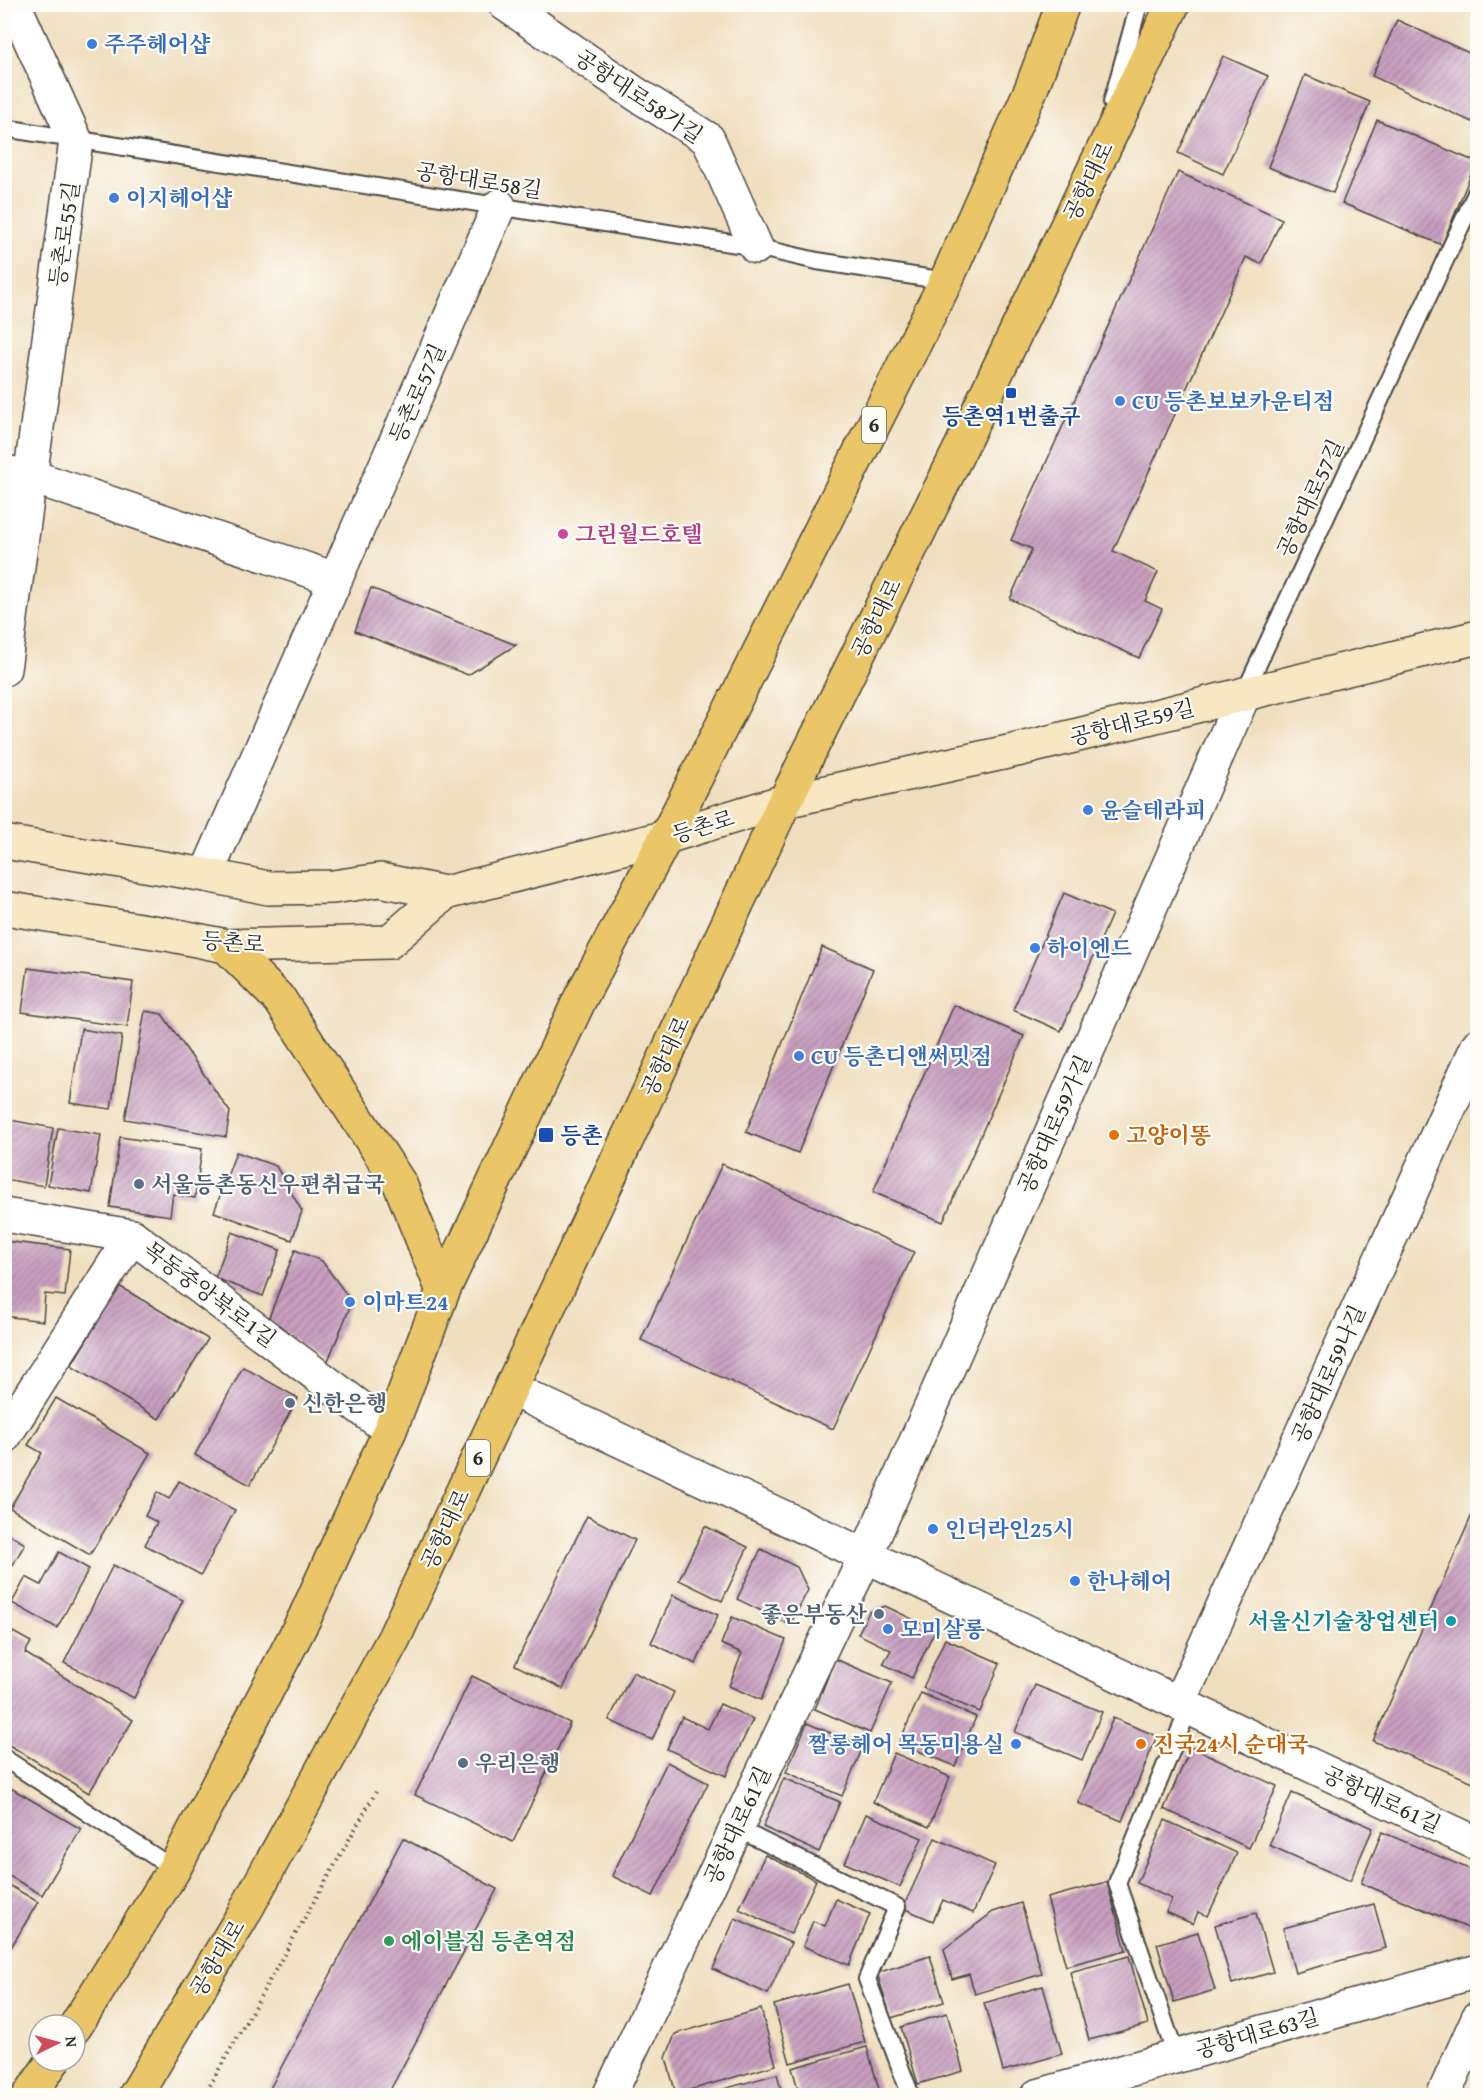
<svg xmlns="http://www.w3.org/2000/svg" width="1482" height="2100" viewBox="0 0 1482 2100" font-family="'Gentium Book Plus','Noto Serif KR',serif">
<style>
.building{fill:url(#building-hatch)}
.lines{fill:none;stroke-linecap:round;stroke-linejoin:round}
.service-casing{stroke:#494641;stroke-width:20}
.minor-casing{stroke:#494641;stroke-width:36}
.secondary-casing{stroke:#494641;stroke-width:36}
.primary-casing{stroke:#494641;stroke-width:36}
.path{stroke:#494641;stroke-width:4;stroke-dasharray:1.5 4.5;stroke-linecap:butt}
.service{stroke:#fff;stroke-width:16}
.minor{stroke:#fff;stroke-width:33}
.secondary{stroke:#f7e8c3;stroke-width:33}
.primary{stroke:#eac669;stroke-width:33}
.shop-dot{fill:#3f7fe0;stroke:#fdfcf7;stroke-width:2}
.transit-dot{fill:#1a4fb4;stroke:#fdfcf7;stroke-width:2}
.hotel-dot{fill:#d1479c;stroke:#fdfcf7;stroke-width:2}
.food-dot{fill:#e8710a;stroke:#fdfcf7;stroke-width:2}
.service-dot{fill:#5c6f8a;stroke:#fdfcf7;stroke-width:2}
.culture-dot{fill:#0f9aa8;stroke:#fdfcf7;stroke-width:2}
.leisure-dot{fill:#2e9e5b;stroke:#fdfcf7;stroke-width:2}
.labels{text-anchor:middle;stroke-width:4.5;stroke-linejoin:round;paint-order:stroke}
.shield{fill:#fdfcf7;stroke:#6a6a68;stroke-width:1.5}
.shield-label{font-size:21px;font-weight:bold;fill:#2b2b2b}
.shop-label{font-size:22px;font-weight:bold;fill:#366cbe;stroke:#fdfcf7;text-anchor:start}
.street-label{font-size:22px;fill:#2b2b2b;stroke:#fdfcf7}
.transit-label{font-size:22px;font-weight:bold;fill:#164399;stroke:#fdfcf7}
.hotel-label{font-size:22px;font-weight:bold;fill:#b23c85;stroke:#fdfcf7;text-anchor:start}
.food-label{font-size:22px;font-weight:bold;fill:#c56008;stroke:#fdfcf7;text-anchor:start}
.service-label{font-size:22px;font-weight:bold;fill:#4e5e75;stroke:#fdfcf7;text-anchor:start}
.culture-label{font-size:22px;font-weight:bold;fill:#0d838f;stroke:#fdfcf7;text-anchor:end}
.leisure-label{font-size:22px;font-weight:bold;fill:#27864d;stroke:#fdfcf7;text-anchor:start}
</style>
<defs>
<pattern id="building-hatch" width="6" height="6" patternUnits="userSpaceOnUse" patternTransform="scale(1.5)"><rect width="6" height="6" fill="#c89fc0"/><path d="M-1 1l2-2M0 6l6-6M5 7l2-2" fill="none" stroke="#a3829c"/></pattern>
</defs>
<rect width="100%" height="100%" fill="#fdfcf7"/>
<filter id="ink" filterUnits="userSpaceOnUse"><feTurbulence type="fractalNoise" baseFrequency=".0167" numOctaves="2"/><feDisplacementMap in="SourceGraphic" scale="12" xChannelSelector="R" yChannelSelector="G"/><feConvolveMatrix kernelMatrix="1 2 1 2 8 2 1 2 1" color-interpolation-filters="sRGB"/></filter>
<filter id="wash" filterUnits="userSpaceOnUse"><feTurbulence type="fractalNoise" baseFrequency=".008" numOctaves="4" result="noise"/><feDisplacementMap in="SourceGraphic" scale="24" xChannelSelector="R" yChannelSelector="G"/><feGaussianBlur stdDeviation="1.35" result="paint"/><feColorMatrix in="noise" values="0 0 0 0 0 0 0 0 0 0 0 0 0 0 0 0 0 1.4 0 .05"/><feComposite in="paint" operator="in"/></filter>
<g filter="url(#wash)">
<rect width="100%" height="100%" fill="#f0dfbf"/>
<g id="blocks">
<g class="building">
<polygon points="1397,20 1478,57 1478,110 1472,122 1372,76"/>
<polygon points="1223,56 1268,76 1223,174 1178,153"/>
<polygon points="1305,75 1370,102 1333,193 1268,167"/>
<polygon points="1377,120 1476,162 1442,245 1342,203"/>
<polygon points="1178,172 1282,219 1261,264 1246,257 1113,551 1158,572 1145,601 1162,609 1139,658 1010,599 1032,549 1011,540"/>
<polygon points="371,588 516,645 468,675 355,631"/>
<polygon points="1064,893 1112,914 1061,1031 1013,1010"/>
<polygon points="822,947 873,969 798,1153 746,1132"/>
<polygon points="28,968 133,982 127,1027 22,1012"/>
<polygon points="954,1005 1024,1036 943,1222 873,1192"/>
<polygon points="145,1011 162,1014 230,1112 226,1137 125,1119"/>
<polygon points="81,1029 122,1036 111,1109 70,1103"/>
<polygon points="10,1120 53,1128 44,1186 4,1179 4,1155"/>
<polygon points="58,1128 101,1135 91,1193 48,1185"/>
<polygon points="120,1137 202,1149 195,1198 173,1194 170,1216 110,1207"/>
<polygon points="236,1152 276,1166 302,1211 292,1240 214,1212"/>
<polygon points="722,1164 914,1252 833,1429 641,1340"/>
<polygon points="232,1232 280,1250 263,1296 215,1278"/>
<polygon points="4,1241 70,1249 65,1296 45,1294 43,1321 4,1316"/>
<polygon points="295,1250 322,1261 352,1302 327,1363 268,1320"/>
<polygon points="119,1286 208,1339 159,1419 71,1366"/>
<polygon points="243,1367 298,1398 250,1485 195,1455"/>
<polygon points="56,1398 150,1453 90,1555 10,1508 42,1453 28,1445"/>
<polygon points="179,1481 235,1510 201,1575 145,1545 157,1522 145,1516 157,1492 169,1499"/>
<polygon points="1478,1501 1478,1784 1373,1741"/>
<polygon points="587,1516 635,1540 563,1689 515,1665"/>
<polygon points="705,1526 748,1547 722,1601 679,1580"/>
<polygon points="4,1531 25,1544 4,1580"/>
<polygon points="761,1549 797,1567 808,1590 790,1625 737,1599"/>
<polygon points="59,1552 89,1569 57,1628 12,1603 26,1577 41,1585"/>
<polygon points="113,1565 183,1600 134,1698 64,1663"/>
<polygon points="673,1595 718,1615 696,1664 651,1643"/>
<polygon points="885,1606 935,1630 912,1678 883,1664 891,1650 858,1634 869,1612"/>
<polygon points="732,1617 786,1640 761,1700 729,1686 742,1653 721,1644"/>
<polygon points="13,1632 31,1642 25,1653 133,1720 89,1793 4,1742 4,1646"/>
<polygon points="945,1639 1000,1663 980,1712 923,1688"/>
<polygon points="835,1659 892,1683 870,1733 815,1709"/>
<polygon points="633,1672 674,1692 652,1740 609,1720"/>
<polygon points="472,1676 570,1723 513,1842 415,1795"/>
<polygon points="1035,1685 1102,1712 1082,1760 1015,1732"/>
<polygon points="921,1693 976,1717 955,1766 899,1743"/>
<polygon points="720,1704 753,1719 726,1776 667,1749 682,1717 708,1729"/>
<polygon points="1113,1718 1157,1736 1122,1821 1078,1803"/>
<polygon points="807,1723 863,1747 842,1796 786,1772"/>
<polygon points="1191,1747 1277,1786 1249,1848 1164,1809"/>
<polygon points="894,1753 950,1777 929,1827 873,1802"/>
<polygon points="667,1762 708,1783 653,1896 612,1876"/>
<polygon points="784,1778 840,1802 819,1852 763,1827"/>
<polygon points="4,1784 81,1829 42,1895 4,1873"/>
<polygon points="1292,1793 1373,1828 1350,1881 1269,1845"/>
<polygon points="866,1814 922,1838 900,1887 845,1863"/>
<polygon points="1165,1820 1237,1853 1208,1916 1198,1912 1193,1924 1166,1912 1172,1899 1137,1883"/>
<polygon points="1382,1832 1474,1871 1478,1876 1478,1910 1470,1929 1361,1883"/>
<polygon points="403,1838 497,1889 387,2096 266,2096"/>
<polygon points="935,1838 995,1865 973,1913 943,1900 933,1921 903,1908"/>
<polygon points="765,1855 816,1880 791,1934 739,1909"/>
<polygon points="4,1882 38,1902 4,1959"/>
<polygon points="1107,1882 1126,1950 1066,1966 1047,1898"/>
<polygon points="836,1899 870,1914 849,1965 803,1946 813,1921 825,1926"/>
<polygon points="1021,1903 1042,1974 975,1994 969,1974 952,1979 944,1949 993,1912"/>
<polygon points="1374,1904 1386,1948 1295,1973 1283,1928"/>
<polygon points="1256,1913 1273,1972 1232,1984 1215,1925"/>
<polygon points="735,1918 791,1943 768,1994 713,1969"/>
<polygon points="1198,1932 1215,1990 1174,2002 1157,1944"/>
<polygon points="930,1956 944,2002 891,2018 877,1973"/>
<polygon points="1129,1956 1148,2024 1089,2040 1070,1972"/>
<polygon points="848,1984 865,2042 790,2063 774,2005"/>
<polygon points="1043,1986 1062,2054 1003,2071 984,2003"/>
<polygon points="761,2009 776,2065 676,2094 666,2058 675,2034"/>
<polygon points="947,2013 963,2071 918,2084 901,2027"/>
<polygon points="867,2047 881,2096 800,2096 792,2068"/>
<polygon points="777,2074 783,2096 702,2096 702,2095"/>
</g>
</g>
</g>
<g filter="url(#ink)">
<use href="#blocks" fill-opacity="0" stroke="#494641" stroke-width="1.5"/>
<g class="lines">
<defs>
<g id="service">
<polyline points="1112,102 1139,4"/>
<polyline points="4,128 756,247 817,261 946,281"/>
<polyline points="1244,694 1478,189"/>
<polyline points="4,1758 174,1869"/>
<polyline points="736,1828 897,1907 867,1979 911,2096"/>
<polyline points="1176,2056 1117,1883 1189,1708"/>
</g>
<g id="minor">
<polyline points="505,4 636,94 708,139 756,247"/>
<polyline points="4,472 30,476 335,579"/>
<polyline points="4,669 76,141 14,4"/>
<polyline points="206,875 499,206"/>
<polyline points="4,1215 132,1236 390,1430"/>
<polyline points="511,1389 1478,1844"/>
<polyline points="4,1437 132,1236"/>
<polyline points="1179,1703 1478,1045"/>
<polyline points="609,2096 866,1555 1244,694"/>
<polyline points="1037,2096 1478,1971"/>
<polyline points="1443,2096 1478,2018"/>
</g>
<g id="secondary">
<polyline points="4,842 206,875 268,888 333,887 380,880 445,893 666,837 785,801 1017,750 1478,637"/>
<polyline points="4,908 172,935 226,946 389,942 445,893"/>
</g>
<g id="primary">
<polyline points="226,946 280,1000 400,1184 443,1291"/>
<polyline points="75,2027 174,1869 305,1617 390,1430 443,1291 580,999 666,837 946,281 1032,87 1063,4"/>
<polyline points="29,2096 53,2061"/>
<polyline points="135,2096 243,1915 394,1638 785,801 961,447 1173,4"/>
</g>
</defs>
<use href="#service" class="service-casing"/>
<use href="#minor" class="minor-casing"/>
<use href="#secondary" class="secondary-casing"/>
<use href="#primary" class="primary-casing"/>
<polyline class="path" points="204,2096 376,1792"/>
<use href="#service" class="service"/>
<use href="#minor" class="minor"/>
<use href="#secondary" class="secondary"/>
<use href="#primary" class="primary"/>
</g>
</g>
<g class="shop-dot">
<circle cx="92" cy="44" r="6"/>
<circle cx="114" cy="198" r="6"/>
<circle cx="1120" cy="401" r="6"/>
<circle cx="1088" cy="810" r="6"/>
<circle cx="1035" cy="948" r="6"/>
<circle cx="799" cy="1056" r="6"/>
<circle cx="350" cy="1302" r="6"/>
<circle cx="933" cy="1529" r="6"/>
<circle cx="1075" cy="1581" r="6"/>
<circle cx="888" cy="1629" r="6"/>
<circle cx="1016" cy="1744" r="6"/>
</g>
<g class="transit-dot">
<rect x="1005" y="387" width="12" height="12" rx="3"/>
<rect x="538" y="1127" width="16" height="16" rx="3"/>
</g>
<circle class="hotel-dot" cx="563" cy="534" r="6"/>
<g class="food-dot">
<circle cx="1114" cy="1135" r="6"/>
<circle cx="1141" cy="1744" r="6"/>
</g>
<g class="service-dot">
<circle cx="139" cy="1184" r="6"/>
<circle cx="290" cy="1403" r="6"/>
<circle cx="879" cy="1614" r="6"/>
<circle cx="463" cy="1763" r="6"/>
</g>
<circle class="culture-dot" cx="1451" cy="1621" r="6"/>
<circle class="leisure-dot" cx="389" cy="1941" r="6"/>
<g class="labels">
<g class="shield">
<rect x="862" y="407" width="24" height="36" rx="4.5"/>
<rect x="466" y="1440" width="24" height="36" rx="4.5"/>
</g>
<g class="shield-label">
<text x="874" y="432">6</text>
<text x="478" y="1465">6</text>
</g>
<g class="shop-label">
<text x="104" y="52">주주헤어샵</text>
<text x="126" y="206">이지헤어샵</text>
<text x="1132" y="409">CU 등촌보보카운티점</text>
<text x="1100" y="818">윤슬테라피</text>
<text x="1047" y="956">하이엔드</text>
<text x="811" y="1064">CU 등촌디앤써밋점</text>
<text x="362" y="1310">이마트24</text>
<text x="945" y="1537">인더라인25시</text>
<text x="1087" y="1589">한나헤어</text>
<text x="900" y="1637">모미살롱</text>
<text x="1004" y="1752" text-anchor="end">짤롱헤어 목동미용실</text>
</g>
<g class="street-label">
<text transform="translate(639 96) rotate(34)" y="8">공항대로58가길</text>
<text transform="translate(479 180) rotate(9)" y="8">공항대로58길</text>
<text transform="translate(1088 181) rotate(-64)" y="8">공항대로</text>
<text transform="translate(64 234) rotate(-82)" y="8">등촌로55길</text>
<text transform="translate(417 393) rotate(-66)" y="8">등촌로57길</text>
<text transform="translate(1310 498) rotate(-65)" y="8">공항대로57길</text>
<text transform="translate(876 618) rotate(-64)" y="8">공항대로</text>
<text transform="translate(1132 722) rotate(-14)" y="8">공항대로59길</text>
<text transform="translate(703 826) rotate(-17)" y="8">등촌로</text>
<text transform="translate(233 942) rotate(4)" y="8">등촌로</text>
<text transform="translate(665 1056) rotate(-65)" y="8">공항대로</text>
<text transform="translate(1054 1124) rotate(-66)" y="8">공항대로59가길</text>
<text transform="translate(210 1294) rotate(37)" y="8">목동중앙북로1길</text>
<text transform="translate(1328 1374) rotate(-66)" y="8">공항대로59나길</text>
<text transform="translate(445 1529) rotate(-65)" y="8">공항대로</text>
<text transform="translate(1382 1799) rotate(25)" y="8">공항대로61길</text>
<text transform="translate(737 1825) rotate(-65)" y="8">공항대로61길</text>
<text transform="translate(217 1958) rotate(-59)" y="8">공항대로</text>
<text transform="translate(1257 2033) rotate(-16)" y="8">공항대로63길</text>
</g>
<g class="transit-label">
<text x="1011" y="424">등촌역1번출구</text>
<text x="560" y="1143" text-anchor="start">등촌</text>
</g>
<g class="hotel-label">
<text x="575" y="542">그린월드호텔</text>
</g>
<g class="food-label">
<text x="1126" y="1143">고양이똥</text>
<text x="1153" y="1752">진국24시 순대국</text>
</g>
<g class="service-label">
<text x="151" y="1192">서울등촌동신우편취급국</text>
<text x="302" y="1411">신한은행</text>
<text x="867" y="1622" text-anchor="end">좋은부동산</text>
<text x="475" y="1771">우리은행</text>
</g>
<g class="culture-label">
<text x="1439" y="1629">서울신기술창업센터</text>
</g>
<g class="leisure-label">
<text x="401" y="1949">에이블짐 등촌역점</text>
</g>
</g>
<rect width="1482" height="2100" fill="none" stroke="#fdfcf7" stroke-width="24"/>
<g transform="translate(57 2043) rotate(85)"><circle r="28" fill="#fdfcf7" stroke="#a9a8a5" stroke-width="1.5"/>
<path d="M0-4.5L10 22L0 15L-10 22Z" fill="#d1495b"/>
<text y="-9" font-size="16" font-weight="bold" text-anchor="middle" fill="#2b2b2b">N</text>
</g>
</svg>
